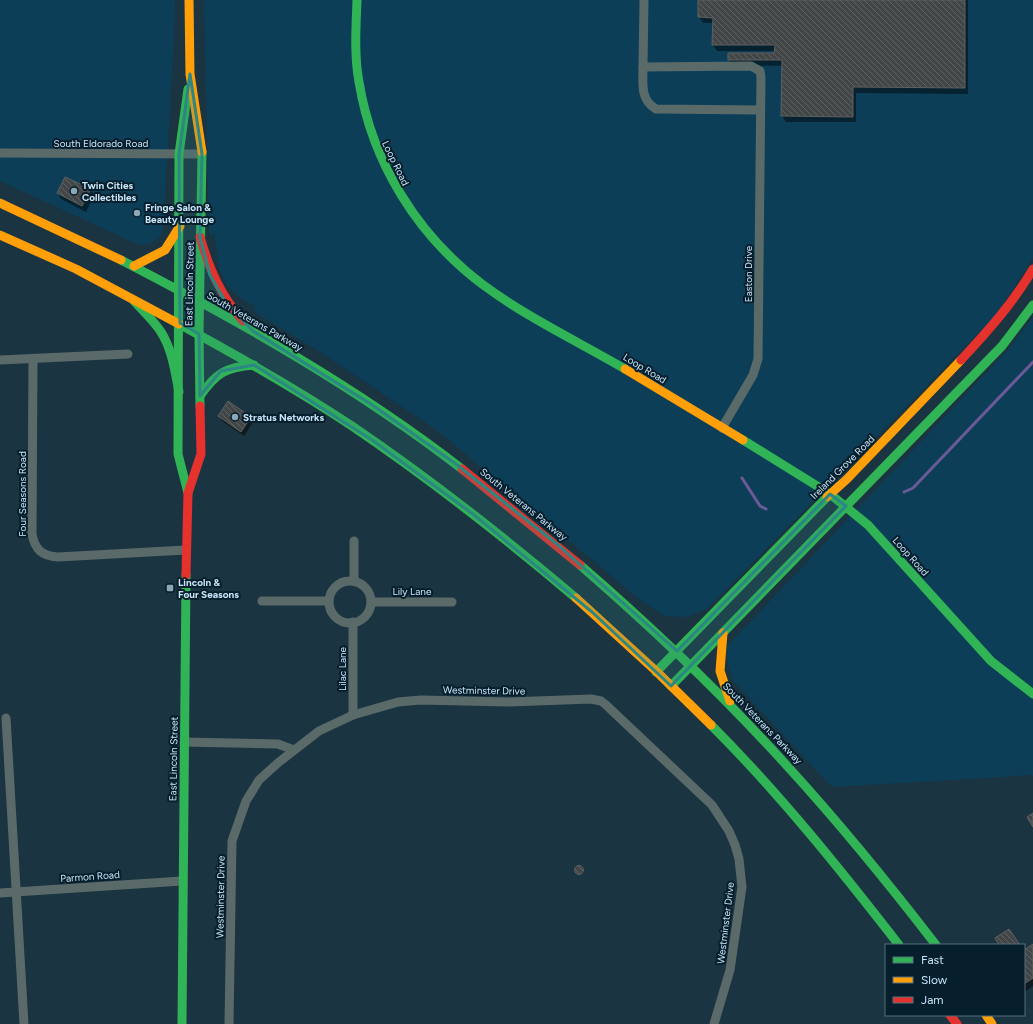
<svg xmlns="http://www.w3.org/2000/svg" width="1033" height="1024" viewBox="0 0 1033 1024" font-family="Figtree,sans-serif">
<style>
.built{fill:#0c3e58}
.shadow{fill:#0007}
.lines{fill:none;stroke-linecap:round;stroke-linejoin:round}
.stream{stroke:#6b5a97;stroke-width:3}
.building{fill:url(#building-back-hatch);stroke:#5f6160}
.street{stroke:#5a6a69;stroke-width:9}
.fast{stroke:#30b455;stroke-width:9}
.slow{stroke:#ff9f0a;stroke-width:9}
.jam{stroke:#e5322d;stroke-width:9}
.marked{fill:#2b8783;fill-opacity:0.2;stroke:#2b8783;stroke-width:3;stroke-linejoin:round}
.poi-dot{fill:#8ca7b8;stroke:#071e2c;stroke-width:1.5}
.labels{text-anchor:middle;stroke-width:4;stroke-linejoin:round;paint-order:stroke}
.street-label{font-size:10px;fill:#c9e5f8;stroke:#071e2c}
.poi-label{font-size:10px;font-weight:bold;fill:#c9e5f8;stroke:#071e2c;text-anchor:start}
</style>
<defs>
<pattern id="building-back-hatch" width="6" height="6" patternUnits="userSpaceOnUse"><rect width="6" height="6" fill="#424646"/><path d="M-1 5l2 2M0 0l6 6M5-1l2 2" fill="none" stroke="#5c6161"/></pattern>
</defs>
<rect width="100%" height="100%" fill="#1b3441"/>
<g class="built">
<polygon points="0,0 175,0 174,38 163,231 159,238 151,243 139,245 0,181"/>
<polygon points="204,0 1033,0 1033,258 997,314 707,609 687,617 665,616 640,600 438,431 314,348 254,312 255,307 241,298 228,287 219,269 214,234 209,235"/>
<polygon points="1033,317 1033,775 832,787 733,681 728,665 727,646 1008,350"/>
</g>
<g class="shadow">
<polygon points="700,0 968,0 968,94 856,93 856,122 786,122 782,116 783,66 732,65 729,59 775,54 776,51 717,51 713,45 714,23 703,23 699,17"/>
<polygon points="90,189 94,195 86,212 61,199 58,193"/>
<polygon points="228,403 251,418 253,422 244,436 222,421 219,416"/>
<circle cx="580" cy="870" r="4"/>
<polygon points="1033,945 1033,986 1026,991 1024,987 1024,951"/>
</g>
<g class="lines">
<g class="stream">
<polyline points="742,478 760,506 766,509"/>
<polyline points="904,492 913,488 1033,362"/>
</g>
</g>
<g class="building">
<polygon points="698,0 965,0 965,88 853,87 853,117 781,116 782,60 728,60 728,53 774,53 775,45 712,45 713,18 698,17"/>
<polygon points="65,177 91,189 82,206 57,193"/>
<polygon points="228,401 251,417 241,432 218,416"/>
<polygon points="1033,813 1033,827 1027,817"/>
<circle cx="579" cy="870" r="4.5"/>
<polygon points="1009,929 1020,945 999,945 995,938"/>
<polygon points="1033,944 1033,978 1024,984 1024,950"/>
</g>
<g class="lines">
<g class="street">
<polyline points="643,67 644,0"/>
<polyline points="0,153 202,154"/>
<path d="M33,359L32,534C35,550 42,556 58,557L186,550"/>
<polyline points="0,360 128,354"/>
<path d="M722,428L753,375L758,359L761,77L760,71L751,66L643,67C643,84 640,100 656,109L760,110"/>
<polyline points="354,581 354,541"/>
<circle cx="350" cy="602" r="21"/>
<polyline points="262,601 329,601"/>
<polyline points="371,602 452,602"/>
<polyline points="353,622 353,715"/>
<polyline points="6,718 24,1024"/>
<polyline points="184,742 278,744 294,750"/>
<polyline points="0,893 182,881"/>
<polyline points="229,1024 232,841 246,801 259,780 279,762 319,731 353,715 398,702 421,700 509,702 591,699 601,701 605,704 712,805 729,831 735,845 739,859 742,887 730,970 714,1024"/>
</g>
<g class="fast">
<path d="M357,0C356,27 354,55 359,82C372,162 417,235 482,284C526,317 577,341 625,369"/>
<polyline points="188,89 179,154 178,454 188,493"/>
<path d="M121,260C239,321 356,387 462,469"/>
<path d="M134,301C143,311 154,321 161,332C172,349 175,372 179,392"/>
<path d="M179,324C238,356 296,389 352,426C430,479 504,537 576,598"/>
<path d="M200,396C216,373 226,367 254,365"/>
<polyline points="200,406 199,334 202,152"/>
<polyline points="743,440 830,494 868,525 991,661 1033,694"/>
<path d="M580,565C654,629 724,696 789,768C841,825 889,884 936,945"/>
<polyline points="656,672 827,497"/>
<polyline points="671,686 1002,346 1033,305"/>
<path d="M711,725C779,793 840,869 899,945"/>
<polyline points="182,1024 186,575"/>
</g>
<g class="slow">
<polyline points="189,0 190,74 202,152"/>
<polyline points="0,203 121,260"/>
<polyline points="0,235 76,269 179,324"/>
<polyline points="134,266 165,250 180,226"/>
<polyline points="625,369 743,440"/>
<polyline points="827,497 847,479 961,360"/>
<polyline points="576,598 656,671 711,725"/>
<polyline points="723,633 720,671 730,701"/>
<polyline points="986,1015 992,1024"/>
</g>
<g class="jam">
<path d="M200,237C210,271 220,294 243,321"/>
<path d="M961,360C988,331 1013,303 1033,269"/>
<polyline points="462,469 580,565"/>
<polyline points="186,575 188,493 201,454 200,406"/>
<polyline points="950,1015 957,1024"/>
</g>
</g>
<path class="marked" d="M190,74L202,154L200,237L210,275L225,301L253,331L371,404L456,464L557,544L677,651L830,494L846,506L671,686L592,612L474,515L372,440L254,365L221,371L200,396L199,334L180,323L179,154Z"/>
<g class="poi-dot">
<circle cx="74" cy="191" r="4"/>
<circle cx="137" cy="213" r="4"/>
<circle cx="235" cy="417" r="4"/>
<rect x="166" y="584" width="8" height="8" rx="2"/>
</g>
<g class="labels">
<g class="street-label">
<text x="101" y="147">South Eldorado Road</text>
<text transform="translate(396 163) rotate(64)" y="4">Loop Road</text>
<text transform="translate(748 274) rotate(-90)" y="4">Easton Drive</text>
<text transform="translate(189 284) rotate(-89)" y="4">East Lincoln Street</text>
<text transform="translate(255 321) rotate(30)" y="4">South Veterans Parkway</text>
<text transform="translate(645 368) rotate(31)" y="4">Loop Road</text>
<text transform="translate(842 467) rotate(-45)" y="4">Ireland Grove Road</text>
<text transform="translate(22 494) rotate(-90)" y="4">Four Seasons Road</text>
<text transform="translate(524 504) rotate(39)" y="4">South Veterans Parkway</text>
<text transform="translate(911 556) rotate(48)" y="4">Loop Road</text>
<text x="412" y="595">Lily Lane</text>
<text transform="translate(342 669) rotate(-90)" y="4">Lilac Lane</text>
<text transform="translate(484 690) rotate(1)" y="4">Westminster Drive</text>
<text transform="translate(763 723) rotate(46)" y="4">South Veterans Parkway</text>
<text transform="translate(173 759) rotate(-89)" y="4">East Lincoln Street</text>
<text transform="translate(90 876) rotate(-4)" y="4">Parmon Road</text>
<text transform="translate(220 897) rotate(-89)" y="4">Westminster Drive</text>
<text transform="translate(725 923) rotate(-83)" y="4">Westminster Drive</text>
</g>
<g class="poi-label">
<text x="82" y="189">Twin Cities<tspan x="82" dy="12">Collectibles</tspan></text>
<text x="145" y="211">Fringe Salon &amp;<tspan x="145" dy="12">Beauty Lounge</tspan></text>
<text x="243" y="421">Stratus Networks</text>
<text x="178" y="586">Lincoln &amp;<tspan x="178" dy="12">Four Seasons</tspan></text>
</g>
</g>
<rect x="885" y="944" width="140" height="72" fill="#071e2c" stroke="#556e7e"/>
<rect x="893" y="957" width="20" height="6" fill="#30b455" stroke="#556e7e"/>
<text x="921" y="964" font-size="12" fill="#c9e5f8">Fast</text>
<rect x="893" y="977" width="20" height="6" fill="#ff9f0a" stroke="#556e7e"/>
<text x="921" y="984" font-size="12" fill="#c9e5f8">Slow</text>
<rect x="893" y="997" width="20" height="6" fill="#e5322d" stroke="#556e7e"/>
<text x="921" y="1004" font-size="12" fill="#c9e5f8">Jam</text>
</svg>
